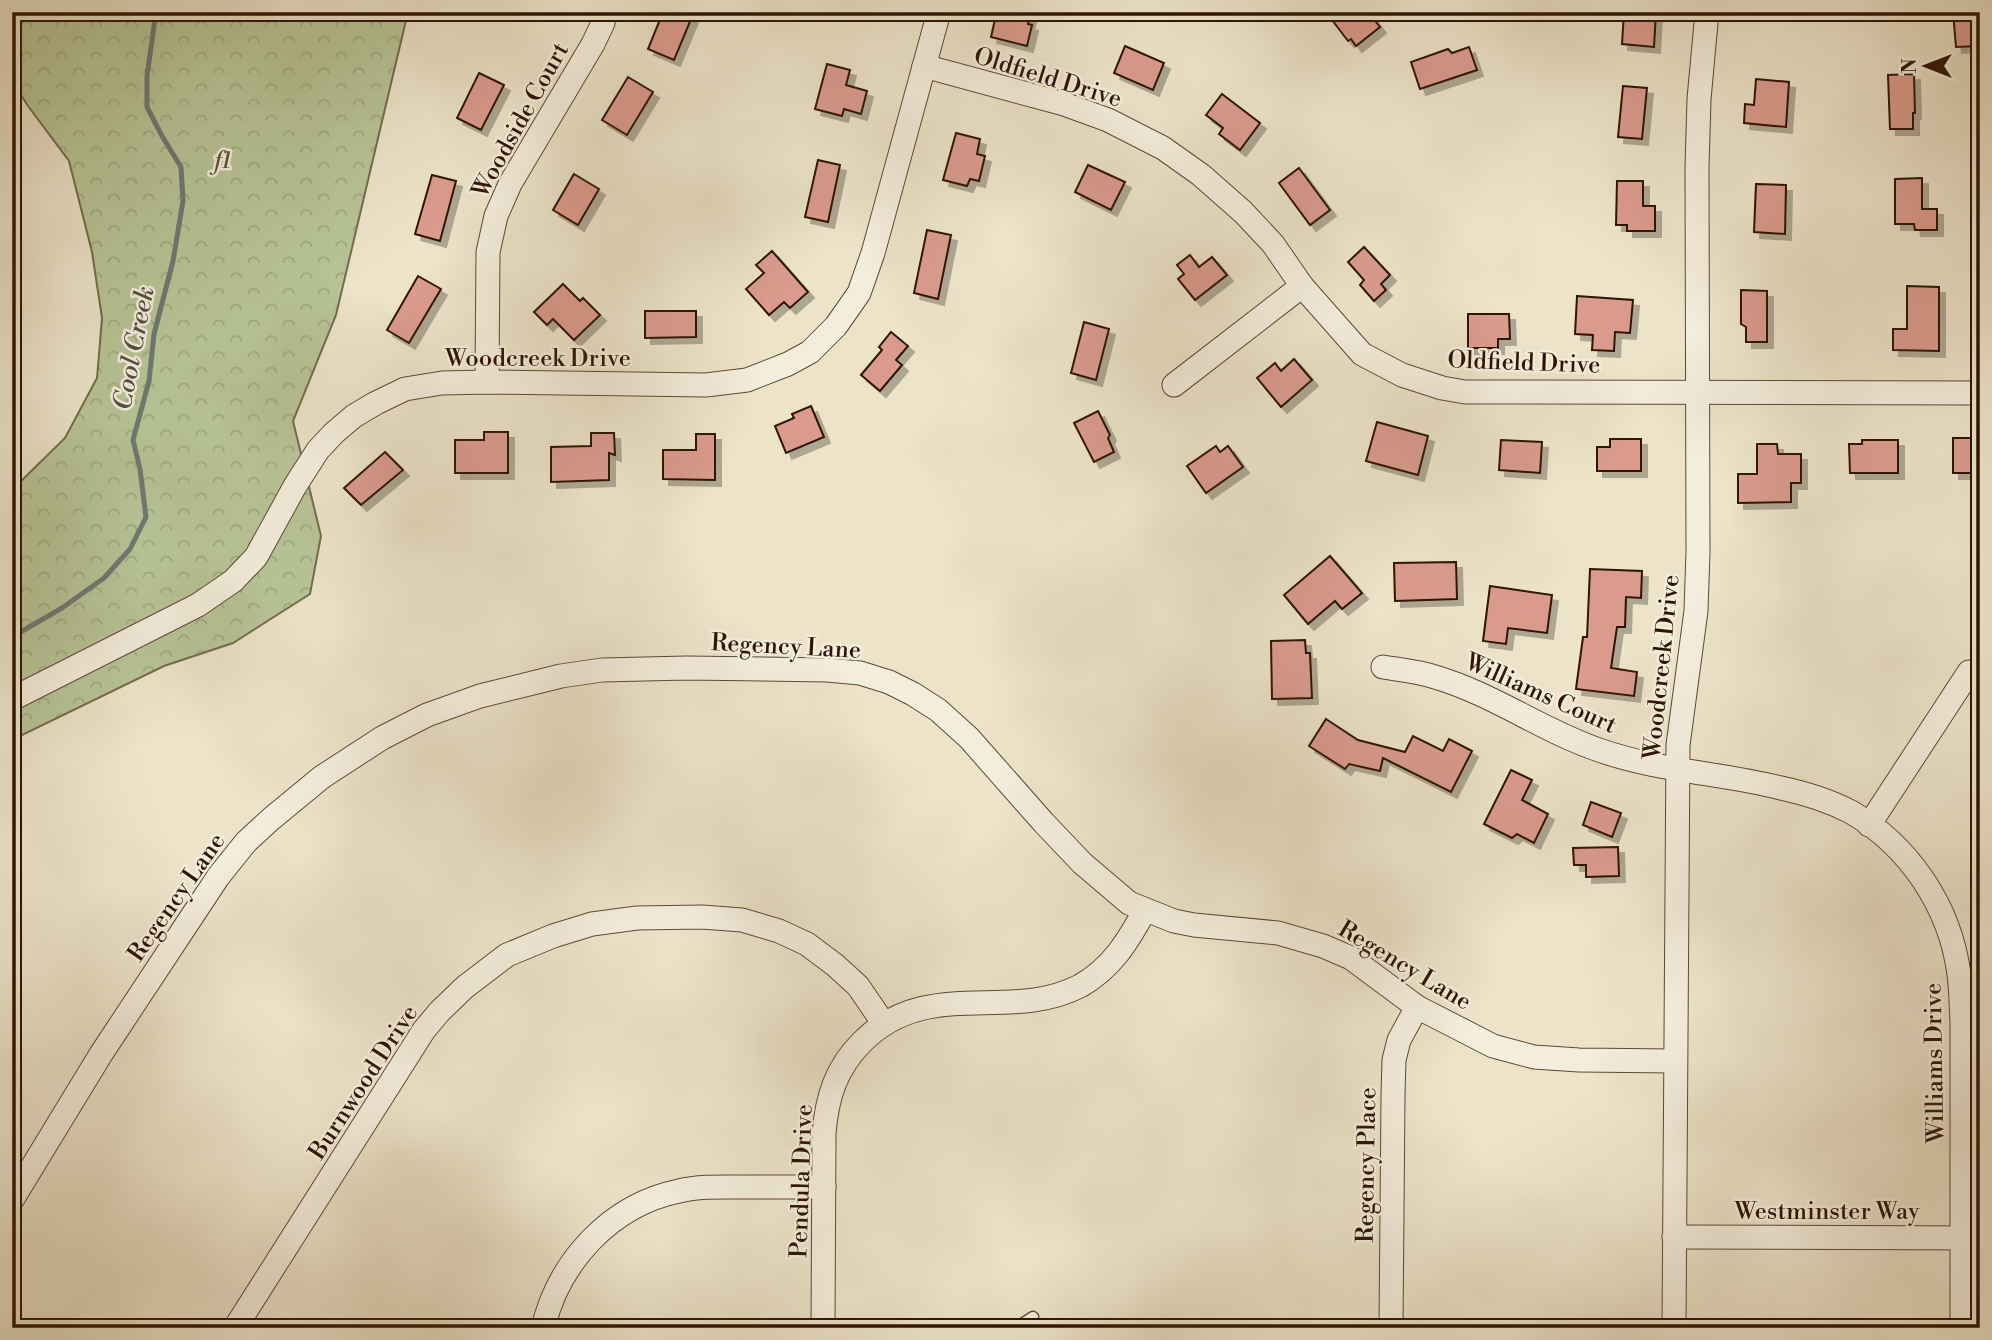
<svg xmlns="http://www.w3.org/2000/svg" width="1992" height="1340" viewBox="0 0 1992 1340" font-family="'Libre Bodoni',serif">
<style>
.forest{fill:url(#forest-crowns);stroke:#736c4d;stroke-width:2}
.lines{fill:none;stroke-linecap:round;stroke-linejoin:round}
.stream{stroke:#6f7972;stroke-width:5}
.building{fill:#da9b8d;stroke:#2f1403;stroke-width:2;filter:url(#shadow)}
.service-casing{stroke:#5e4834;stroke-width:13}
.minor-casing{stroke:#5e4834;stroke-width:25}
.service{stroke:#f3eddc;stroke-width:10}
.minor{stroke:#f3eddc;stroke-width:23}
.labels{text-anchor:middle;stroke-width:5;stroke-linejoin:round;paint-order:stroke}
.street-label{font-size:24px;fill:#2f1403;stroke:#f3eddc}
.park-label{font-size:24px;font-style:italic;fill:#5f5237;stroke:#f3eddc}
.water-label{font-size:26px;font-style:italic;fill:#544f44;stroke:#f3eddc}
</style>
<defs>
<pattern id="forest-crowns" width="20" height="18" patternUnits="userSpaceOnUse" patternTransform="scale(1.75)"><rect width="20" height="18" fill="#b7c497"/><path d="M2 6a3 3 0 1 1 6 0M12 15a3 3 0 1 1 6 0" fill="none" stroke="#9ea880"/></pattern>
<filter id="shadow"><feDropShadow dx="6" dy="6" stdDeviation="0" flood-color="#0004"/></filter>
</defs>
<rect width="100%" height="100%" fill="#ece3c9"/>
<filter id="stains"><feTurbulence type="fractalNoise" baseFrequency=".00286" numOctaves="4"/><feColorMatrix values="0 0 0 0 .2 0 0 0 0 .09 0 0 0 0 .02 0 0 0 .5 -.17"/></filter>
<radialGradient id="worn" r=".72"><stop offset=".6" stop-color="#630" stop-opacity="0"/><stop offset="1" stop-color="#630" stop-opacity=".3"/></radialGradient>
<polygon class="forest" points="12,12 408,12 336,315 293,421 321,536 310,594 233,643 164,666 12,740 12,490 65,438 97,378 102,318 92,252 69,161 28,106 12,81"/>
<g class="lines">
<polyline class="stream" points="12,637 62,608 104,578 130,549 146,517 140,469 133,440 149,381 154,334 173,261 183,201 181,167 162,136 147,107 147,76 156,12"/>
</g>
<g class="building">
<polygon points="663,12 694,12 674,60 648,49"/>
<polygon points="1006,12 1031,12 1028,24 1032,25 1027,46 991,37 996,15 1005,17"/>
<polygon points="1326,12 1368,12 1380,27 1356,46 1351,39 1348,41"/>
<polygon points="1624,12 1656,12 1654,47 1622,44"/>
<polygon points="1953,12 1980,12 1980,46 1956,47"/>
<polygon points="1125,46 1164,63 1153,90 1114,73"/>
<polygon points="1469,47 1477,70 1420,89 1411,62 1448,49 1452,53"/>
<polygon points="827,64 850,70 846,85 867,91 861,114 844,109 842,116 815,109"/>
<polygon points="479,73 504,85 481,130 457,118"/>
<polygon points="1914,74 1915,113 1913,113 1913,129 1890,129 1888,75"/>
<polygon points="628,77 653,92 627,135 602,120"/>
<polygon points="1756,79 1789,82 1786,127 1744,123 1745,104 1754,105"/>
<polygon points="1623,86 1647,88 1642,139 1618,137"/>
<polygon points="1222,94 1260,123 1240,150 1219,134 1223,128 1206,115"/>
<polygon points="956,133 980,139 977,154 985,156 979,181 970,179 967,186 943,180"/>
<polygon points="818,160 840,165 828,222 805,217"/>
<polygon points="1088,165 1125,182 1111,210 1075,192"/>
<polygon points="1299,168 1330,210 1310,225 1279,183"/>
<polygon points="574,174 599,189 578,225 553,210"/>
<polygon points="432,175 456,181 440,241 415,234"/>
<polygon points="1922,178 1922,209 1937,209 1937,230 1915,230 1914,224 1895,224 1895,179"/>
<polygon points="1617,181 1643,181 1643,206 1655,206 1655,231 1627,231 1627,225 1616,225"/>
<polygon points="1756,184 1786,185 1785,234 1754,232"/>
<polygon points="927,230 951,235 938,299 914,293"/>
<polygon points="1364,247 1390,275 1381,284 1386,290 1374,301 1360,285 1364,280 1348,262"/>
<polygon points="772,251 808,292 790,308 784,302 769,315 746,289 764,273 756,265"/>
<polygon points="1190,255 1199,267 1212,257 1227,275 1195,300 1178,279 1184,274 1177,265"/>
<polygon points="418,276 441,289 409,343 387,330"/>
<polygon points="563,284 580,301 583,298 600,315 574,340 553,319 547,325 534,312"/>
<polygon points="1907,286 1939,287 1939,351 1893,350 1893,329 1907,329"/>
<polygon points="1741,290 1767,291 1767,342 1746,342 1746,327 1741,324"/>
<polygon points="1577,296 1633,300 1630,333 1615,332 1614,351 1592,350 1593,335 1575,334"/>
<polygon points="645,311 696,311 696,337 645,338"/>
<polygon points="1468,314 1509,314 1510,339 1498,339 1498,348 1468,348"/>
<polygon points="1084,322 1109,329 1096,380 1071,373"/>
<polygon points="891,332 908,346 896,360 902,365 880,391 861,375 882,350 879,347"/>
<polygon points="1294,359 1312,380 1281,407 1257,378 1275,363 1281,371"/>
<polygon points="811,406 824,437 786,453 775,426 794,418 792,414"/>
<polygon points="1098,411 1110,435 1108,438 1114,452 1094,462 1074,423"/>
<polygon points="1377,422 1428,436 1418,475 1366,461"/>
<polygon points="484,432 508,432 508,473 455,473 455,440 484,440"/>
<polygon points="591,433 614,433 615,455 609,453 609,480 551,482 551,447 591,446"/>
<polygon points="696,434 715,434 715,480 663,479 663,450 696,450"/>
<rect x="1953" y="438" width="27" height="35"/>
<polygon points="1610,439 1641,439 1641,471 1597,471 1597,447 1610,447"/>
<polygon points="1501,440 1542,442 1540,473 1499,470"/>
<polygon points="1862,440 1898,440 1898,473 1850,473 1849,444 1862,444"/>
<polygon points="1757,444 1777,444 1778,454 1801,454 1801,483 1791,483 1791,502 1738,503 1738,474 1757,474"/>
<polygon points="1216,446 1220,452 1228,446 1243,467 1206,493 1187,466"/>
<polygon points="385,452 403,470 361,505 344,488"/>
<polygon points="1330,556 1362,593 1342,609 1335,601 1308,624 1284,595"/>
<polygon points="1456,562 1457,599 1395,601 1394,563"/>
<polygon points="1590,569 1642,571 1641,598 1626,597 1625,627 1617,627 1611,668 1637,672 1634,696 1576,689 1583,637 1587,637"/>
<polygon points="1490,586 1552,595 1547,633 1508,628 1506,644 1483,641"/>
<polygon points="1305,640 1306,653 1310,653 1312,698 1272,699 1271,641"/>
<polygon points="1326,719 1358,740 1405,752 1413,736 1443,751 1449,739 1472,751 1451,792 1383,758 1380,771 1349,764 1345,769 1309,746"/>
<polygon points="1511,770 1532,780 1522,800 1548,814 1534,843 1517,834 1512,838 1484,824"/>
<polygon points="1591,802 1621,813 1612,837 1583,825"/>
<polygon points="1618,847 1619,876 1586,877 1586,865 1574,865 1573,848"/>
</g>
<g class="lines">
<defs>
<polyline id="service" points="1016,1328 1033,1317"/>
<g id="minor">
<polyline points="924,66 1064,104 1108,120 1163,148 1201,175 1243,212 1273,244 1302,286 1362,354 1402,375 1442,388 1465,392 1980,393"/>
<polyline points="487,382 488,252 496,216 510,184 593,44 603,23 604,12"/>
<polyline points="1174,385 1302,286"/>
<path d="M1383,667C1400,670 1419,671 1435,677C1493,694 1543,731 1599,750C1658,771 1721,773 1781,788C1804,793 1830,801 1851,812C1909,846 1950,906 1959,974C1961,989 1961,1006 1962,1021V1328"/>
<polyline points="12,699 198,605 233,581 256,557 295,486 318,450 334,433 354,416 376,403 405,389 442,383 487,382 706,385 747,380 788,364 810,352 836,326 859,293 873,253 939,12"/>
<polyline points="1869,825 1969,672"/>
<polyline points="12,1200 101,1054 218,877 246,842 271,819 322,777 382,738 427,715 480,696 561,676 602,670 687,668 827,670 860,673 889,682 913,694 938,710 969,738 1044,823 1082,863 1129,903 1174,921 1194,925 1278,933 1323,946 1351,958 1417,1007 1493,1046 1534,1057 1579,1060 1674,1061"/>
<polyline points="1674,1237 1980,1238"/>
<polyline points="235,1328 424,1030 440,1011 465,987 507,955 553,936 592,924 637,918 702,917 742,920 779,931 807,944 835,965 858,986 884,1024"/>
<path d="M543,1328C559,1261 611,1205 679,1191C700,1186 722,1187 744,1187C770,1187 797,1187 824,1187"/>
<path d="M823,1328L824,1133C827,1097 836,1068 862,1042C928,976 1008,1023 1080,986C1112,968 1128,941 1145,910"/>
<polyline points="1391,1328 1393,1095 1394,1060 1399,1040 1417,1007"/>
<polyline points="1674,1328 1678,745 1696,611 1698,552 1697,167 1699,99 1707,12"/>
</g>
</defs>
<use href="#service" class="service-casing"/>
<use href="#minor" class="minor-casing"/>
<use href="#service" class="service"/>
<use href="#minor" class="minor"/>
</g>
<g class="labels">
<g class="street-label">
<text transform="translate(1048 77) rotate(17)" y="8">Oldfield Drive</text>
<text transform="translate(520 120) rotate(-61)" y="8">Woodside Court</text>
<text x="538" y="366">Woodcreek Drive</text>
<text transform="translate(1524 362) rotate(2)" y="8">Oldfield Drive</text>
<text transform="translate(786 646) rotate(3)" y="8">Regency Lane</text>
<text transform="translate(1661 667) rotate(-84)" y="8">Woodcreek Drive</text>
<text transform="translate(1541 693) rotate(24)" y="8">Williams Court</text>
<text transform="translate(176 897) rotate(-55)" y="8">Regency Lane</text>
<text transform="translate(1405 965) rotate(31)" y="8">Regency Lane</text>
<text transform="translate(1934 1063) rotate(-91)" y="8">Williams Drive</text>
<text transform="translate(363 1082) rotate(-57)" y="8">Burnwood Drive</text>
<text transform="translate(1366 1165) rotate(-89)" y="8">Regency Place</text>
<text transform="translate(801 1181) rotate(-88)" y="8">Pendula Drive</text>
<text x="1827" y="1219">Westminster Way</text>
</g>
<g class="park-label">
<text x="222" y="168">f1</text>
</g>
<g class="water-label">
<text transform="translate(133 348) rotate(-79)" y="9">Cool Creek</text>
</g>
</g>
<rect width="1992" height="1340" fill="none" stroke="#ece3c9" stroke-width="42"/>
<rect x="14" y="14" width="1964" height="1312" fill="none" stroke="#2f1403" stroke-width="3.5"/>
<rect x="21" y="21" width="1950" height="1298" fill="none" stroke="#2f1403" stroke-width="2"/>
<g transform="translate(1926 66) rotate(270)" stroke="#f3eddc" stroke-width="5" paint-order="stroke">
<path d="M0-5L12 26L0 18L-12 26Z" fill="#2f1403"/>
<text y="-10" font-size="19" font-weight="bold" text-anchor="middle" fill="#2f1403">N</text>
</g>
<rect width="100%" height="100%" filter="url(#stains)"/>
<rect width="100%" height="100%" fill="url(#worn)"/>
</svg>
